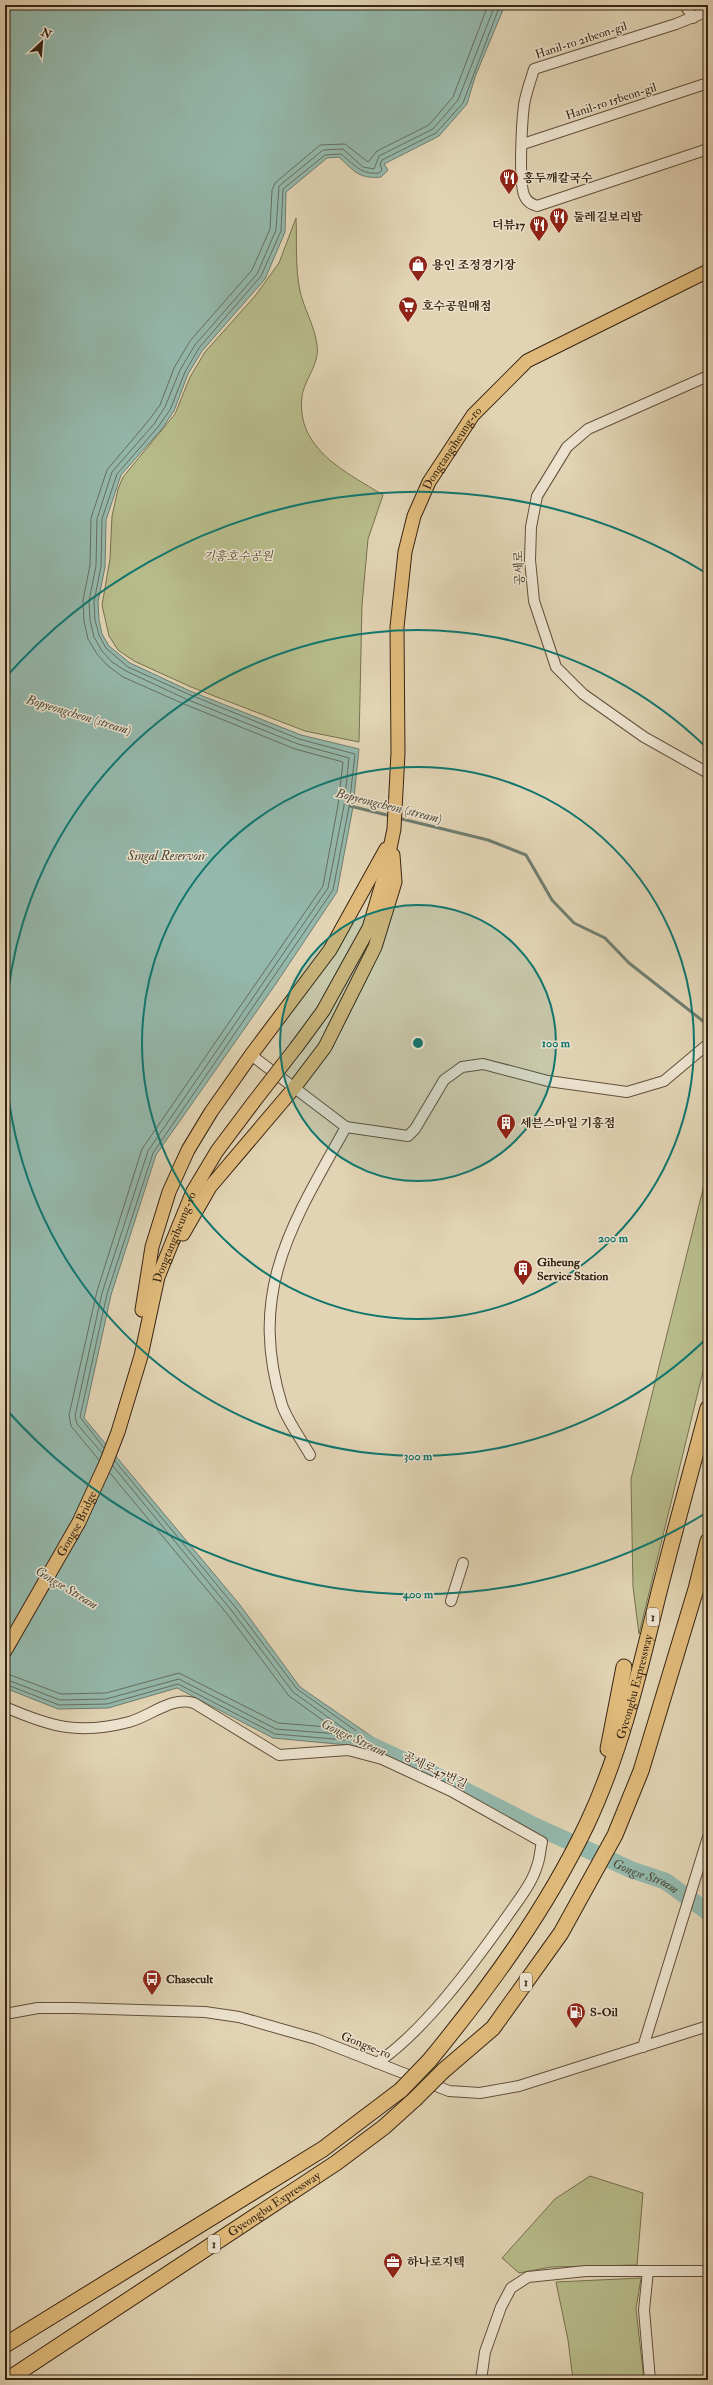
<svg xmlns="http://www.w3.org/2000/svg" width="713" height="2385" viewBox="0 0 713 2385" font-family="'IM FELL Double Pica','Noto Serif KR',serif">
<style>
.green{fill:#b7bb8a;stroke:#77704e}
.water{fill:#94b8ac;stroke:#6f7d6f}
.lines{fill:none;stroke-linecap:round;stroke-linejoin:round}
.shore{stroke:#666e60;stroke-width:1}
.stream{stroke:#6f7d6f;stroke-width:3}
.river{stroke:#94b8ac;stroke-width:17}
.minor-casing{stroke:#62503b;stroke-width:12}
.major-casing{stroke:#372513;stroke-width:15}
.highway-casing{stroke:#372513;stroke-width:17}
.minor{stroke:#ece2ce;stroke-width:10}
.major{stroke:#e0ba7a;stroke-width:13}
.highway{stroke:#e0ba7a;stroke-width:15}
.major-bridge-casing{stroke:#372513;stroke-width:15;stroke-linecap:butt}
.highway-bridge-casing{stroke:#372513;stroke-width:17;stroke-linecap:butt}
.major-bridge{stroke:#e0ba7a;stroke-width:13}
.highway-bridge{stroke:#e0ba7a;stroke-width:15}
.ring{fill:none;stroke:#0f766e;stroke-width:2}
.labels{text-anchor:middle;stroke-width:3;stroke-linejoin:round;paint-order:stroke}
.shield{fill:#ece2ce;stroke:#6d5e4b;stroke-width:1}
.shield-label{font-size:11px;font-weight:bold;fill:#372513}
.street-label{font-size:12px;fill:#372513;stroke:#ece2ce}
.poi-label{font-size:12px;font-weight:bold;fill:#372513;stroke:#ece2ce;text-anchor:start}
.park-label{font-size:12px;font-style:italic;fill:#574a31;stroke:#ece2ce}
.water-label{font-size:13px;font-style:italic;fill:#4e4a39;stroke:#ece2ce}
.centre{fill:#0f766e;stroke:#ece2ce;stroke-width:2}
.ring-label{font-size:12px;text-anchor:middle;font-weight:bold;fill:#0f766e;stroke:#ece2ce;stroke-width:3;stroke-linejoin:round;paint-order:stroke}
</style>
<rect width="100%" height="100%" fill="#e1d3b3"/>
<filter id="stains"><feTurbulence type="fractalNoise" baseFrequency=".005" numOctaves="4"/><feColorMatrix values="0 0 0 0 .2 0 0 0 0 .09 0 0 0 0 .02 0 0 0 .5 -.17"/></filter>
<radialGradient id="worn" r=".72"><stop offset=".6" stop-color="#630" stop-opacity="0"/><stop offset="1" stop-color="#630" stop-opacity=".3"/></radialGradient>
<g class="green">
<path d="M296,218C297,241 295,268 300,291C304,309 315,327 317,345C320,365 304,379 302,397C296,449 346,472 383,495L368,539L362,605L359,742L305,731L191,687L134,661L118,650L109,636L102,605L110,559L112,516L118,489L123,477L175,414L190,377L205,352L255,296L279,263Z"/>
<polygon points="708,1169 708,1351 639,1634 633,1587 631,1479"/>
<polygon points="590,2176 643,2193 637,2265 551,2267 519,2273 502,2258 555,2199"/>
<polygon points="641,2278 636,2309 644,2380 573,2380 568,2340 556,2282"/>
</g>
<path class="water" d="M5,5H505L475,77L467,104L439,136L384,164L388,170L381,177C359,179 355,172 339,157L327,158L286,192L285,232L265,279L202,351L188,374L174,411L161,430L121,475L106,520L105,567L98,602L99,620L102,634L109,646L130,663L190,691L301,735L359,749L353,807L337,892L275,985L156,1155L111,1295L84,1418L240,1605L300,1687L390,1749L273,1738L177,1688L108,1708L58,1709L5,1688Z"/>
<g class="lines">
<g class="shore">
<path d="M104,1448L80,1417L107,1294L153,1153L333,890L349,807L355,754L299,739L188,694L128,667L106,648L99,635L95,620L94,602L101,566L102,519L117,474L158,427L170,410L185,372L199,348L261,276L281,231L283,189L325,155L341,154C354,164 360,175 379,173L382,170L380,164L382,160L436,133L463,103L500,5"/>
<polyline points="102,1453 77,1424 75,1416 102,1293 148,1151 328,888 344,806 349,758 298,744 186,699 126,671 112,662 102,651 94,637 90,620 89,601 96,566 97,519 112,472 154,424 165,407 180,370 195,345 257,274 276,230 279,186 323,150 343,149 363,167 374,169 379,156 433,129 458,100 495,5"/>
<polyline points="99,1460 71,1426 69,1415 97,1291 142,1149 323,886 338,805 343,762 295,749 184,704 123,677 108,666 97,654 88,639 84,621 83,600 90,565 91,518 107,470 149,420 160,405 174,368 190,341 252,270 270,229 272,190 275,183 320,145 345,144 368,162 377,151 429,125 453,97 488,5"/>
<polyline points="5,1673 61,1694 106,1693 179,1673 278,1723 329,1727 328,1724 289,1696 228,1615 110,1473"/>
<polyline points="5,1679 60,1700 106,1699 179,1679 276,1729 351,1735 350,1733 293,1692 232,1611 113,1466"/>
<polyline points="5,1684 59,1705 107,1704 178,1684 275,1734 370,1742 369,1740 297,1689 236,1608 115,1461"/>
</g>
<g class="stream">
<polyline points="350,806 391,816"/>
<polyline points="398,818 488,840 526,855 552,900 574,923 605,938 629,963 708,1025"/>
</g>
<path class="river" id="s1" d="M358,1739L437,1776L535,1826L632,1870L665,1881L708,1912"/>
<defs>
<g id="minor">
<polyline points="685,5 693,18"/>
<path d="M708,11L676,24L534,69C531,80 526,92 524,105C522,121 518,185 525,197C528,203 532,204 537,206L708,149"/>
<polyline points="523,144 708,83"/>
<polyline points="708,376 588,429 567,447 537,496 531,527 530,560 534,601 556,667 583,694 644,737 708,773"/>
<polyline points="251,1055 346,1127"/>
<path d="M310,1455C301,1439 288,1422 282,1405C247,1291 292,1224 346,1127L408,1136L415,1129L444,1080L462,1067L483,1064L548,1081L627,1092L664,1081L708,1044"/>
<polyline points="451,1601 463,1563"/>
<path d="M5,1707C51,1727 79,1735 129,1722C151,1716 171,1696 194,1703L279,1755L348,1750L382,1759L451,1791L542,1842C540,1850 540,1859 537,1866C532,1884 516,1903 506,1918C472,1966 424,2031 377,2063"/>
<polyline points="5,2014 38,2008 74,2008 205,2012 239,2017 316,2039 449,2091 480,2093 519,2086 708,2026"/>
<polyline points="643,2047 708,1837"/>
<polyline points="648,2271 644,2310 650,2380"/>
<polyline points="481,2380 485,2352 501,2307 511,2288 528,2277 586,2271 708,2271"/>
</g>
<g id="major">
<path id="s2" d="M298,1045L323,1011L369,928L384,877L394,829L398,753L397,627L405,552L414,516L429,482L473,415L527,361L708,271"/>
<polyline points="183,1234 210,1187 294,1088 325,1047 375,947 395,882 393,855"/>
<polyline points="142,1310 152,1247 169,1192 188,1150 211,1112 251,1055 330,950 386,849"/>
<path id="s3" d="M5,1651L79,1522L106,1463L118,1432L141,1356L158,1277L193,1191L217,1151L253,1103"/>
</g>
<g id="highway">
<polyline points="608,1749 624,1667"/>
<path id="s4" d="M429,2061C489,1988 546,1910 587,1824C621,1752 639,1673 658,1596C674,1533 691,1471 708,1408"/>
<polyline points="443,2071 493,2028 561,1933 615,1835 641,1771 696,1589 708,1541"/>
<polyline points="5,2345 323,2149 401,2090"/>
<path id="s5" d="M7,2380L336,2163L384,2127L415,2099"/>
</g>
</defs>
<use href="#minor" class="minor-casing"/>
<use href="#major" class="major-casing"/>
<use href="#highway" class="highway-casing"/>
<use href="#minor" class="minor"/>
<use href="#major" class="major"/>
<use href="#highway" class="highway"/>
<defs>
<polyline id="major-bridge" points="253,1103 298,1045"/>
<g id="highway-bridge">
<polyline points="401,2090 429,2061"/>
<polyline points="415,2099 443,2071"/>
</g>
</defs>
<use href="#major-bridge" class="major-bridge-casing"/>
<use href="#highway-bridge" class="highway-bridge-casing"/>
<use href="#major-bridge" class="major-bridge"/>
<use href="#highway-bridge" class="highway-bridge"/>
</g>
<circle cx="418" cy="1043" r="138" fill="#0f766e" fill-opacity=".12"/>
<g class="ring">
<circle cx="418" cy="1043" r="138"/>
<circle cx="418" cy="1043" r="276"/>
<path d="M707 1338A413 413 0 0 1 5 1047M5 1039A413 413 0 0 1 707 748"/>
<path d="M706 1513A551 551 0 0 1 5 1408M5 678A551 551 0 0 1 706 573"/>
</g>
<defs>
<symbol id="restaurant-pin" viewBox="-11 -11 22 30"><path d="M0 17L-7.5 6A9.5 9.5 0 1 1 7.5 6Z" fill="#8f2418" stroke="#ece2ce"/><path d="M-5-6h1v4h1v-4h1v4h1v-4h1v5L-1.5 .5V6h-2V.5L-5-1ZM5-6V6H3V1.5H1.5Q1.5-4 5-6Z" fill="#fff"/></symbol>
<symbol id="shop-pin" viewBox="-11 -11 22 30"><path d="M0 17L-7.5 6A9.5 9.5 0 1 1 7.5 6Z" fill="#8f2418" stroke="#ece2ce"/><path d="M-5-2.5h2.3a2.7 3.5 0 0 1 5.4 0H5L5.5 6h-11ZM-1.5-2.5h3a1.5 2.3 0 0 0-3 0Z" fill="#fff"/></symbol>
<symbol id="supermarket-pin" viewBox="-11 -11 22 30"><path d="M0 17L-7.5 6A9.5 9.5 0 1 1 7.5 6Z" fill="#8f2418" stroke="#ece2ce"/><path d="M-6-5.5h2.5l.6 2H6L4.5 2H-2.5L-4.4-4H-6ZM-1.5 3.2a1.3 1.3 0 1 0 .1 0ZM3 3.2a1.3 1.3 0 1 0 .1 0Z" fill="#fff"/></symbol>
<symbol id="building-pin" viewBox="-11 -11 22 30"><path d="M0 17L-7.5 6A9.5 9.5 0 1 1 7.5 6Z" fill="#8f2418" stroke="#ece2ce"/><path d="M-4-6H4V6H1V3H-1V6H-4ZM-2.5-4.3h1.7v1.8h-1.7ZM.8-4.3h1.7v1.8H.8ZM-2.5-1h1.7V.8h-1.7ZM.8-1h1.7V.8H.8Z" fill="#fff"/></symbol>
<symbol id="bus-pin" viewBox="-11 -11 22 30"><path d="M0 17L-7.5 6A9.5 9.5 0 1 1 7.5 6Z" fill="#8f2418" stroke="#ece2ce"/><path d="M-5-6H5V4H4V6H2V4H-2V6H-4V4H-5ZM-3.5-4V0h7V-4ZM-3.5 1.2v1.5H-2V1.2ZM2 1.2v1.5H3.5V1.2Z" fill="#fff"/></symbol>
<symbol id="fuel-pin" viewBox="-11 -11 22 30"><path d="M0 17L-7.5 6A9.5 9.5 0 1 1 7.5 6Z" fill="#8f2418" stroke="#ece2ce"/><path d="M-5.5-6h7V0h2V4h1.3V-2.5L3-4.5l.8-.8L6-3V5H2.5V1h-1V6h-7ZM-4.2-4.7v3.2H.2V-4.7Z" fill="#fff"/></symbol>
<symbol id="office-pin" viewBox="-11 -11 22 30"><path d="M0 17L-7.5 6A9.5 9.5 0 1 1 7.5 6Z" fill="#8f2418" stroke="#ece2ce"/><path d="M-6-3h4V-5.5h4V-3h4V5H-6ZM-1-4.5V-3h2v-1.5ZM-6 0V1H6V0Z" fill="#fff"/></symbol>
</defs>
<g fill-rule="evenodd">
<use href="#restaurant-pin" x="498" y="167" width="22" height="30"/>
<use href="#restaurant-pin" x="548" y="206" width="22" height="30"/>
<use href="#restaurant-pin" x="528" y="214" width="22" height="30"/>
<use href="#shop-pin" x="407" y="254" width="22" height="30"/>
<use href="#supermarket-pin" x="397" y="295" width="22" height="30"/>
<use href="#building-pin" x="495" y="1112" width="22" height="30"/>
<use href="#building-pin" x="512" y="1258" width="22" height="30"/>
<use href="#bus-pin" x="141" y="1968" width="22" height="30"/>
<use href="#fuel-pin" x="565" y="2001" width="22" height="30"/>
<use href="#office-pin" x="382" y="2251" width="22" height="30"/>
</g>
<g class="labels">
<g class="shield">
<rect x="647" y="1608" width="12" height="18" rx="3"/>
<rect x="520" y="1973" width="12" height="18" rx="3"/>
<rect x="208" y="2235" width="12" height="18" rx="3"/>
</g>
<g class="shield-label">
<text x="653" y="1621">1</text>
<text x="526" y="1986">1</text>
<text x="214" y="2248">1</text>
</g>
<g class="street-label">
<text transform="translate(581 40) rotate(-18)" y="4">Hanil-ro 21beon-gil</text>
<text transform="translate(611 101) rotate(-18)" y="4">Hanil-ro 15beon-gil</text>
<text dy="4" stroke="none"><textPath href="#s2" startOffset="632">Dongtangiheung-ro</textPath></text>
<text transform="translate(519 568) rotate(-93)" y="4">공세로</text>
<text dy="4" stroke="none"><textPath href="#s3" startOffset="450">Dongtangiheung-ro</textPath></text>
<text dy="4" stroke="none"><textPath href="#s3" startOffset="146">Gongse Bridge</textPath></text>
<text dy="4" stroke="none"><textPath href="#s4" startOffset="431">Gyeongbu Expressway</textPath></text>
<text transform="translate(435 1770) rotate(26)" y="4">공세로47번길</text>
<text transform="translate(366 2045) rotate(22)" y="4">Gongse-ro</text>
<text dy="4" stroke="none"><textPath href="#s5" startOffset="320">Gyeongbu Expressway</textPath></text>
</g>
<g class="poi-label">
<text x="523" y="182">홍두깨칼국수</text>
<text x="573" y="221">둘레길보리밥</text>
<text x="525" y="229" text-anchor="end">더뷰17</text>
<text x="432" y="269">용인 조정경기장</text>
<text x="422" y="310">호수공원매점</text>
<text x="520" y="1127">세븐스마일 기흥점</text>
<text x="537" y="1266">Giheung<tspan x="537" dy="14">Service Station</tspan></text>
<text x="166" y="1983">Chasecult</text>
<text x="590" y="2016">S-Oil</text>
<text x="407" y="2266">하나로지텍</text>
</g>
<g class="park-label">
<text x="238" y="560">기흥호수공원</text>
</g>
<g class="water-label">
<text transform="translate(79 714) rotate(17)" y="5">Bopyeongcheon (stream)</text>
<text transform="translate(389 805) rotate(14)" y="5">Bopyeongcheon (stream)</text>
<text x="167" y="860">Singal Reservoir</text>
<text transform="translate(67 1587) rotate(31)" y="5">Gongse Stream</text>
<text transform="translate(354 1737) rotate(25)" y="5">Gongse Stream</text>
<text dy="5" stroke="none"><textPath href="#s1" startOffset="319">Gongse Stream</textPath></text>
</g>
</g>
<circle cx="418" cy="1043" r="6" class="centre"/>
<g class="ring-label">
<text x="556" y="1047">100 m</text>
<text x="613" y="1242">200 m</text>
<text x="418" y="1460">300 m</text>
<text x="418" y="1598">400 m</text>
</g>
<rect width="713" height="2385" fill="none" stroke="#e1d3b3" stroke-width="20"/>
<rect x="6" y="6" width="701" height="2373" fill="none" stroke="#372513" stroke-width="2"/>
<rect x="10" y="10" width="693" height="2365" fill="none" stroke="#372513"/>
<g transform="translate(42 42) rotate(26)" stroke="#ece2ce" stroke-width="3" paint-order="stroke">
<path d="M0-3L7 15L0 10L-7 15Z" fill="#372513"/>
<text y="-6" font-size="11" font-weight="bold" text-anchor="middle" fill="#372513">N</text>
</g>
<rect width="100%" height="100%" filter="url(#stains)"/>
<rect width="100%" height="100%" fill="url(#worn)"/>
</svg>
